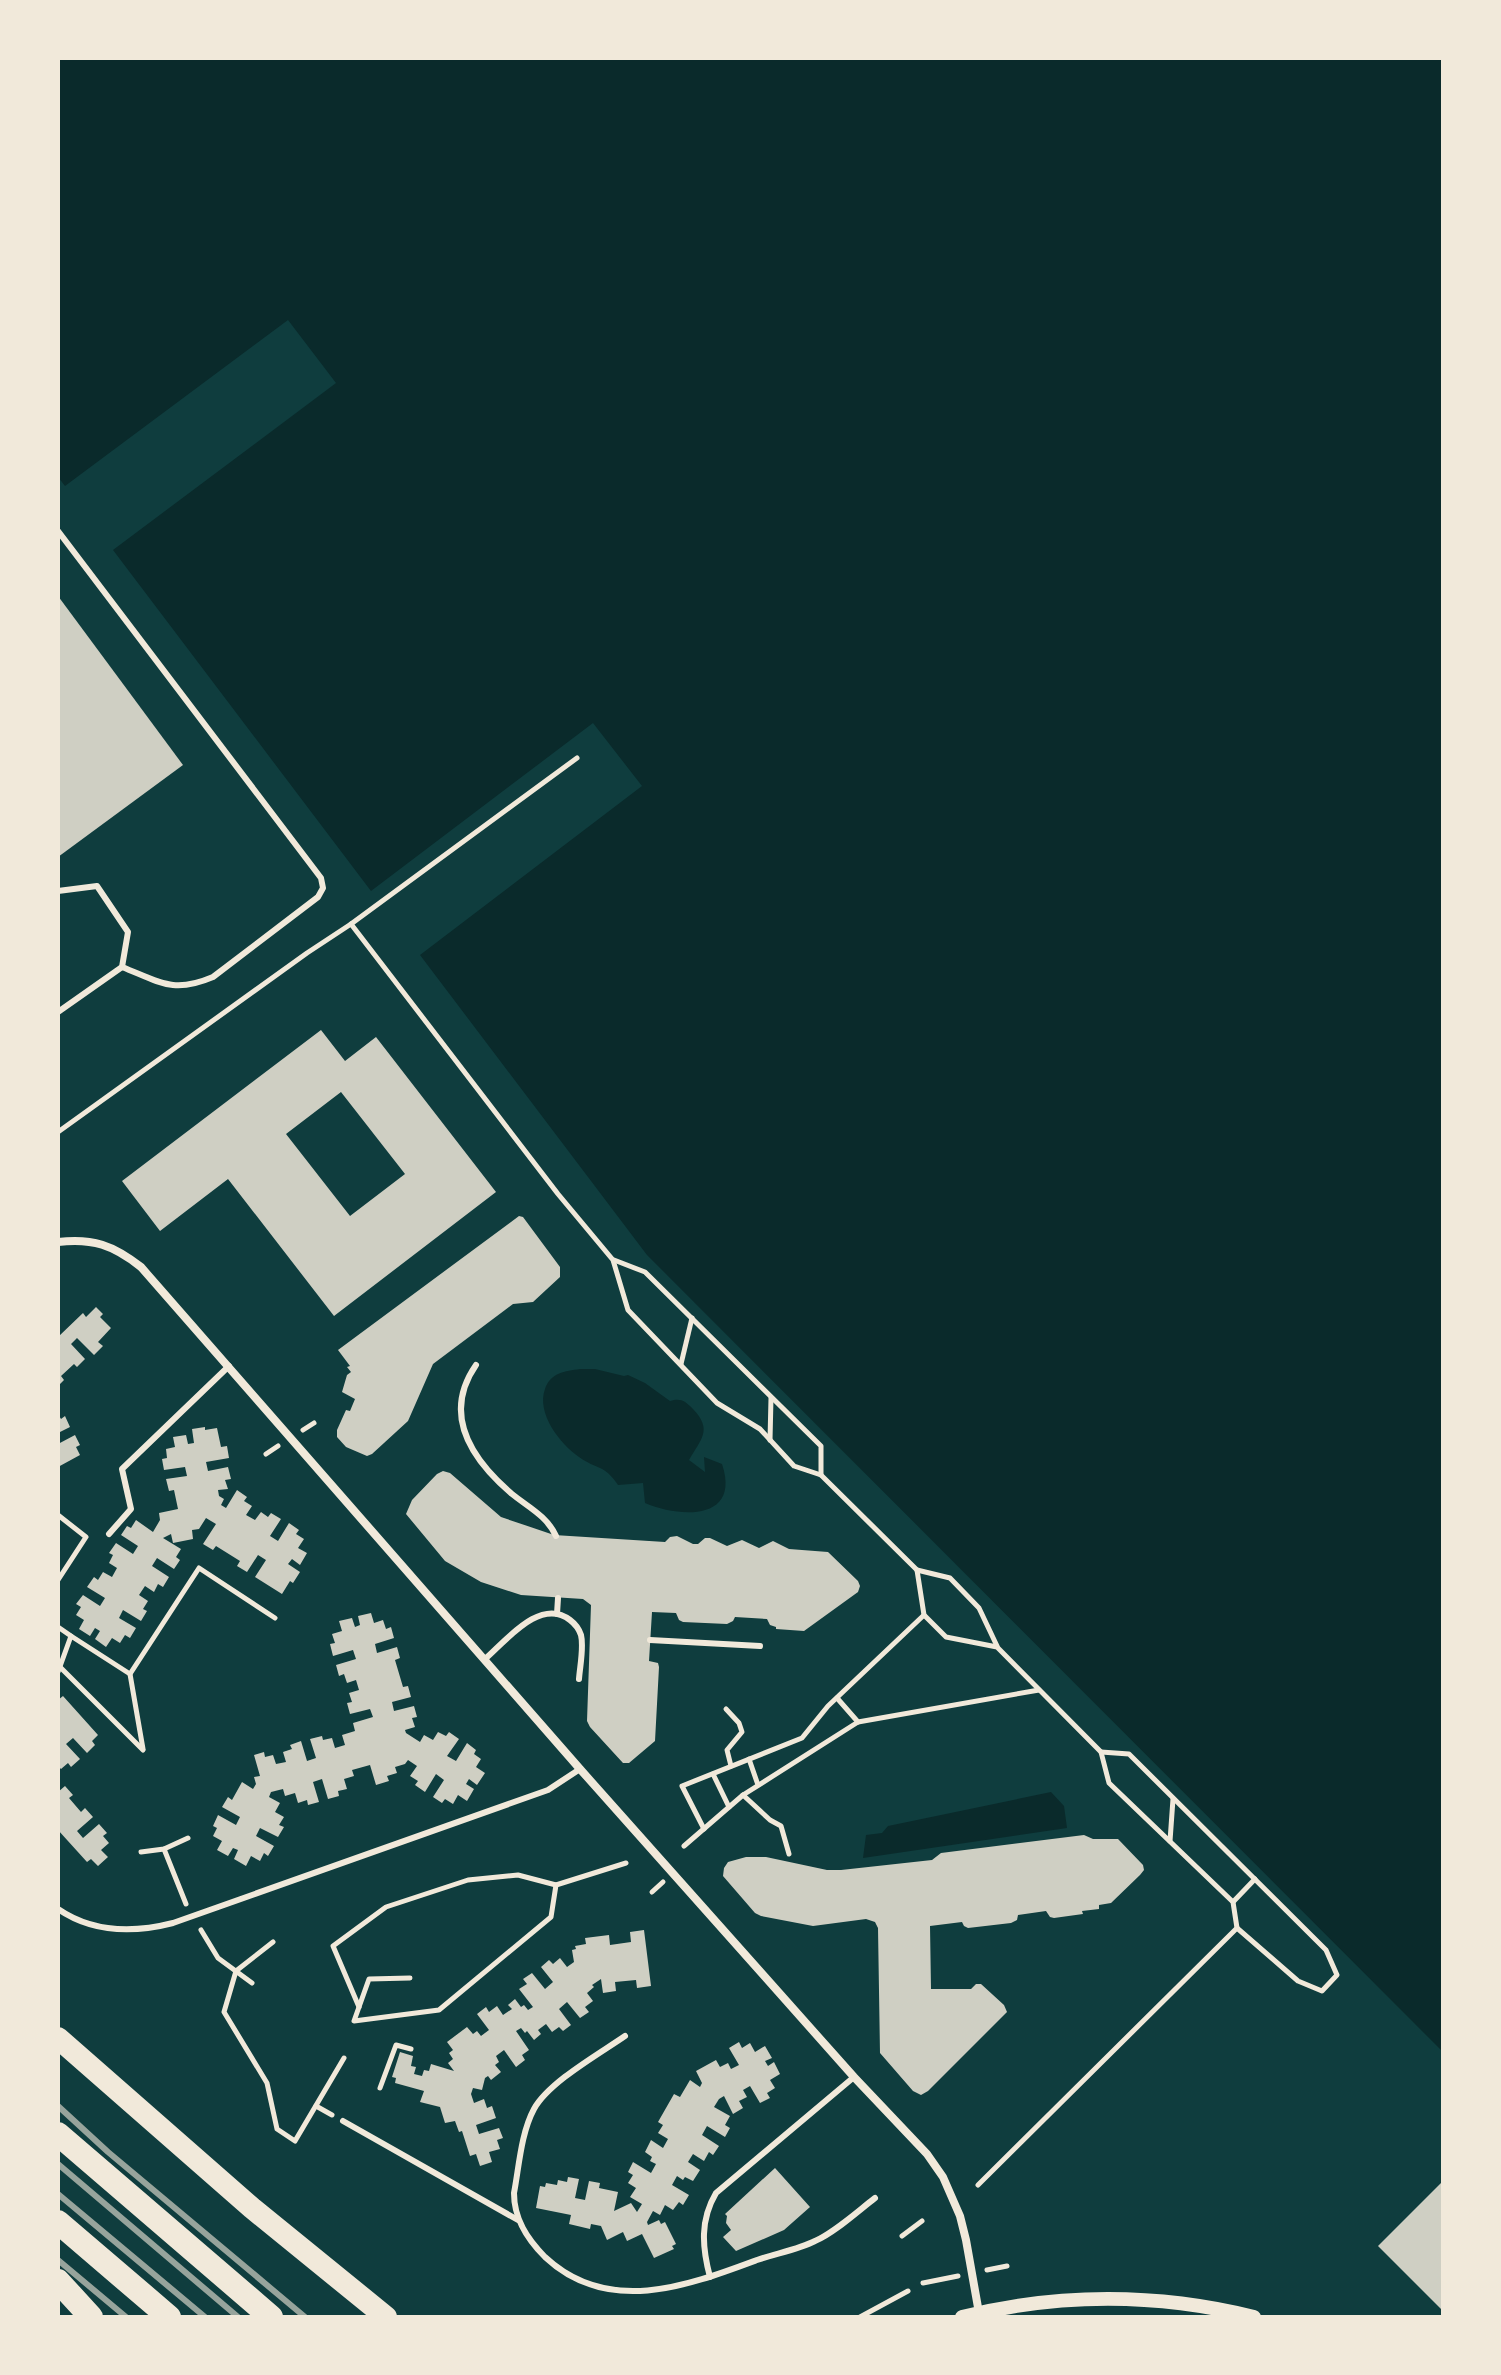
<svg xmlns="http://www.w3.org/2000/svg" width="1501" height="2375" viewBox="0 0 1501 2375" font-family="'PT Sans Narrow',sans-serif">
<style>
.water{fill:#0a2a2b}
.building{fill:#cfcfc3;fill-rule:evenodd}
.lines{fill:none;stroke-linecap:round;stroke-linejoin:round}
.path{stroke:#f1e9da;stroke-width:5}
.service{stroke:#f1e9da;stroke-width:6}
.minor{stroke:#f1e9da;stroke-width:8}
.tertiary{stroke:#f1e9da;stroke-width:14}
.trunk{stroke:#f1e9da;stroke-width:22}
.motorway{stroke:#f1e9da;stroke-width:24}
.rail{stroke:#97a49c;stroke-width:6}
</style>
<rect width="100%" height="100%" fill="#0f3d3e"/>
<g class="water">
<polygon points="58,58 1443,58 1443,2052 647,1255 420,955 642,786 593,723 371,891 113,550 336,383 288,320 65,486 58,477"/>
<path d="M580,1369H595L624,1376L628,1375L645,1383L670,1401C681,1398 685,1401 693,1409C713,1430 701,1439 689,1460L705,1472L704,1457L722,1464C741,1521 680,1518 645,1503L643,1483L618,1485C604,1464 597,1470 579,1457C560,1444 536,1413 545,1389C550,1373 565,1371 580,1369Z"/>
<polygon points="1051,1792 1064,1806 1067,1828 863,1858 866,1835 882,1833 888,1826"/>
</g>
<g class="building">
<polygon points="58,596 183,765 58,857"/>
<path d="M321,1030L345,1061L376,1037L496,1192L334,1316L228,1179L160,1231L122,1181ZM341,1092L405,1174L350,1216L286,1134Z"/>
<polygon points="519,1216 523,1217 560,1267 560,1277 533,1302 513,1304 433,1364 408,1421 372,1454 367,1456 346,1447 337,1437 337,1430 346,1410 350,1411 355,1399 342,1392 347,1375 351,1372 347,1367 350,1366 338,1350"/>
<polygon points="96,1307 103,1314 100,1317 111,1328 98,1342 103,1346 94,1355 77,1338 71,1344 85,1359 77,1367 74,1364 61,1376 64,1380 58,1386 58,1337 83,1313 86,1317"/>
<polygon points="58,1414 61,1419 65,1416 70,1427 58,1433"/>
<polygon points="205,1427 205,1430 217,1428 221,1447 227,1446 229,1458 206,1462 208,1471 228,1467 231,1479 225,1480 228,1489 218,1490 219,1496 224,1499 221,1505 226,1508 237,1490 247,1497 244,1501 252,1506 246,1515 255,1520 261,1512 268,1517 271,1513 281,1519 270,1536 278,1541 289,1523 299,1530 296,1534 304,1539 298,1548 307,1553 300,1565 292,1559 288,1564 300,1572 293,1583 290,1581 282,1594 255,1577 266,1560 258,1555 247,1572 237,1566 240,1561 216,1546 213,1550 203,1544 216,1524 206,1518 199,1529 192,1530 193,1539 173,1543 171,1534 163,1538 181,1549 176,1557 180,1560 174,1569 157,1558 152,1566 169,1577 163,1587 158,1584 154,1592 145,1586 139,1595 148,1601 143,1609 147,1611 141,1621 123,1610 119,1618 136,1628 130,1638 125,1635 120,1643 112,1638 106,1647 95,1639 100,1631 95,1628 90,1636 79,1629 84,1620 76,1615 81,1607 76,1604 83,1595 100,1606 105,1598 87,1587 94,1577 98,1580 103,1572 112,1577 117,1568 109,1563 113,1555 109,1553 116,1543 133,1554 138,1546 121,1535 127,1526 131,1528 136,1520 153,1532 160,1520 159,1513 178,1509 174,1490 169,1491 166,1479 187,1476 185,1467 164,1470 162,1459 167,1458 166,1449 175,1447 173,1437 186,1435 188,1444 194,1443 192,1429"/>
<polygon points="75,1435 80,1445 76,1447 80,1455 58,1467 58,1444"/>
<polygon points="443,1471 450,1473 501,1517 554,1535 665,1542 670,1537 677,1536 693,1544 698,1544 705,1538 710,1538 727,1546 742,1540 759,1548 773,1541 789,1549 828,1552 858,1581 860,1586 858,1592 804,1631 776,1629 776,1627 770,1625 767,1619 735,1617 733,1621 727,1624 683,1622 679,1620 676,1613 652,1612 649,1661 658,1663 659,1667 655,1741 629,1763 623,1763 590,1727 587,1721 591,1605 583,1599 521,1595 481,1582 445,1561 406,1514 412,1500 437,1474"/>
<polygon points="371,1613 374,1623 383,1620 386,1629 391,1627 394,1638 375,1644 377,1653 397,1647 400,1658 395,1660 403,1687 408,1686 411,1697 392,1702 394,1711 414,1706 417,1717 412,1718 415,1727 405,1730 406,1733 420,1742 424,1735 433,1740 438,1732 446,1736 449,1732 459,1739 447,1756 456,1761 467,1743 476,1750 474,1754 481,1759 476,1767 485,1773 477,1785 469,1779 466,1784 474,1789 467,1801 458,1795 453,1804 445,1799 442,1803 433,1797 444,1780 436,1774 425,1792 415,1785 418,1781 410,1776 417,1766 408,1760 405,1764 395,1767 397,1773 387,1776 389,1781 376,1785 370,1765 352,1770 354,1776 344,1779 347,1789 338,1791 339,1796 328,1799 322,1779 313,1782 319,1802 308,1805 307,1800 298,1803 295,1793 285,1796 283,1789 271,1792 269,1797 280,1803 275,1812 284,1817 279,1825 284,1827 278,1837 260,1828 256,1836 274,1846 268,1856 264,1853 260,1861 251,1856 246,1866 234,1859 238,1850 233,1848 228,1856 217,1850 222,1841 213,1836 217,1828 213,1826 218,1815 236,1825 240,1817 222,1807 228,1797 232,1800 242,1782 253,1789 256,1784 254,1777 260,1776 254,1755 264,1752 265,1757 273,1755 276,1764 286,1762 283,1752 292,1749 290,1745 301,1741 307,1761 316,1758 310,1739 322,1736 323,1740 332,1738 335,1748 345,1745 342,1735 355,1731 353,1723 373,1717 370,1709 350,1714 347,1703 352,1702 349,1693 359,1690 356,1680 347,1683 344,1674 339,1676 336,1665 356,1659 353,1650 333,1656 330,1644 335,1643 332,1634 342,1631 339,1621 352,1618 355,1627 360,1625 358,1616"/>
<polygon points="63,1696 98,1735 92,1741 95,1745 87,1753 73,1738 66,1744 80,1759 71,1767 68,1763 61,1769 58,1766 58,1700"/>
<polygon points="65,1786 73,1795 69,1798 81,1812 85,1808 93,1817 77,1831 83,1838 99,1824 107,1833 103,1836 109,1843 101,1850 108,1857 98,1866 91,1859 87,1862 58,1830 58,1792"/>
<polygon points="1084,1835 1093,1839 1118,1839 1143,1865 1144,1870 1140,1875 1111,1903 1099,1905 1099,1909 1082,1911 1083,1914 1054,1918 1050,1917 1046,1911 1018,1915 1017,1920 1011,1923 968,1928 964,1926 962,1922 930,1926 931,1989 971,1989 976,1984 981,1984 1004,2005 1007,2012 928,2091 921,2095 913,2091 880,2053 878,1928 875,1922 866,1919 813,1926 761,1916 755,1913 723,1876 724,1868 728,1862 746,1857 766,1857 827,1870 841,1870 932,1860 941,1853"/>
<polygon points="644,1930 651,1986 637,1988 636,1980 615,1982 616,1991 603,1993 601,1979 592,1985 594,1987 587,1993 593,2001 585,2007 589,2012 580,2018 567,2002 559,2009 571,2025 563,2031 559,2027 552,2032 546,2024 538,2030 541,2034 534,2040 527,2031 525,2033 521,2028 516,2031 529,2050 522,2055 525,2060 516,2067 504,2050 496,2056 499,2062 495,2065 501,2072 491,2080 488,2076 485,2078 482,2090 473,2088 471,2094 474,2103 484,2099 487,2108 492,2106 496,2118 476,2125 479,2134 499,2128 503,2138 497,2140 500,2149 489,2152 492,2162 480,2166 476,2154 470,2156 462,2131 459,2132 455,2121 445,2123 440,2107 420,2102 424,2091 395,2083 396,2078 392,2077 400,2052 413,2056 411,2066 416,2067 414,2074 422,2076 424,2070 429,2071 431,2064 454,2071 448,2063 453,2059 449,2053 453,2050 447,2042 467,2027 473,2034 477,2031 481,2036 489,2030 477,2014 486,2007 489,2012 497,2006 503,2015 512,2009 508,2005 515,1999 521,2007 524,2005 528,2010 533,2007 519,1989 527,1984 523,1979 532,1973 545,1989 553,1982 541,1967 549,1960 553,1964 560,1958 567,1967 574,1962 572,1950 576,1949 575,1946 586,1944 585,1938 609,1935 610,1945 631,1942 630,1932"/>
<polygon points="739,2042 742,2048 750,2043 755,2052 765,2046 772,2058 765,2061 768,2066 774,2062 780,2074 770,2080 775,2088 767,2093 770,2098 760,2103 750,2086 743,2090 747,2097 739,2101 743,2108 733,2114 724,2096 719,2099 714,2107 730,2116 725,2125 730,2128 725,2137 707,2126 702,2135 719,2146 713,2155 709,2152 704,2161 693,2154 688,2162 700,2170 693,2181 685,2177 683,2180 677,2176 672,2185 689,2195 683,2205 679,2202 673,2210 665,2205 660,2215 653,2211 647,2222 648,2225 659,2220 661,2224 665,2222 676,2244 672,2246 674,2249 654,2258 642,2234 627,2241 623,2232 607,2240 601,2226 591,2224 590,2229 569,2224 571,2215 536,2208 540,2186 545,2187 546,2183 557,2185 558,2180 567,2182 568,2177 579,2179 575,2198 585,2200 589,2181 600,2183 599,2188 618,2192 614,2211 631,2203 637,2212 642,2204 630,2197 636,2188 628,2183 633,2175 628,2172 633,2162 651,2173 656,2164 650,2161 652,2157 645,2152 651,2140 663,2148 668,2139 658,2133 663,2125 658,2122 674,2094 680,2097 690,2080 700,2087 702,2083 696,2071 716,2060 720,2067 728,2063 731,2069 739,2065 729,2048"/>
<polygon points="775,2168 810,2207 784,2230 736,2251 723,2237 731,2230 726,2223 727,2216 725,2214"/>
<polygon points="1443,2181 1443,2311 1378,2246"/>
</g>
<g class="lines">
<g class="path">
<polyline points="351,924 558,1194 613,1260 628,1310 717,1403 760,1429 794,1466 821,1475 917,1570 924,1615 946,1637 997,1647 1101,1752 1109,1783 1233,1902 1237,1928 978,2185"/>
<polyline points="58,1132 307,953 351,924 577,758"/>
<polyline points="614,1260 645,1272 821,1446 821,1475"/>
<polyline points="681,1364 692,1318"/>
<polyline points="303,1430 314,1423"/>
<polyline points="770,1440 771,1398"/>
<polyline points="266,1454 278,1446"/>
<polyline points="58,1515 86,1537 58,1580"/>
<polyline points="917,1570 950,1578 979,1608 997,1646"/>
<polyline points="58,1627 71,1636"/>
<polyline points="59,1666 143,1750"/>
<polyline points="58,1672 71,1636 130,1674 199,1568 275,1618"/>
<polyline points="130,1674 143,1749"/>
<polyline points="837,1698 858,1722"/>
<polyline points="726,1709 739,1723 742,1732 727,1750 731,1766"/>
<polyline points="1101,1752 1129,1754 1326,1950 1337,1975 1322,1991 1298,1981 1237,1928"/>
<polyline points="749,1759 758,1785"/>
<polyline points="713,1774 729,1807"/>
<polyline points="743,1795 770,1820 781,1826 789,1854"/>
<polyline points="704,1829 682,1786 802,1738 828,1706 924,1615"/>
<polyline points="1170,1841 1173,1799"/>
<polyline points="684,1846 743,1795 858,1722 1039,1690"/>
<polyline points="164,1849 186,1904"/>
<polyline points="141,1852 164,1849 188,1838"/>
<polyline points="652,1892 663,1882"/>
<polyline points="1233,1902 1255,1879"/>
<polyline points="201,1930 218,1958 252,1983"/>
<polyline points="273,1942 236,1971 224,2012 267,2083 277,2129 295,2141 344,2058"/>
<polyline points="410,1978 369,1979 354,2021 439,2010 551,1917 556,1885 626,1863"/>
<polyline points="359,2007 333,1946 386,1907 468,1880 518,1875 556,1885"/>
<polyline points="380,2088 396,2045 411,2049"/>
<polyline points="316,2106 332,2115"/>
<polyline points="902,2236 922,2221"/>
<polyline points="987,2270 1007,2266"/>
<polyline points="923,2283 958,2276"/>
<polyline points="860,2317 908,2291"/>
</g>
<g class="service">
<path d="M58,531L321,878L323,888L318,897L213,977C173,994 160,982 122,967"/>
<polyline points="58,891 97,886 128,932 122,967 58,1012"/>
<path d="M476,1365C442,1414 471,1459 512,1494C528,1507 547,1516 556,1536"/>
<polyline points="109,1534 131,1509 122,1469 229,1366"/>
<polyline points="557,1614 558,1598"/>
<polyline points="650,1640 760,1646"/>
<path d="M485,1659C506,1641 540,1597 570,1620C574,1623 579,1629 581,1635C584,1647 580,1666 579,1679"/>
<path d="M58,1909C93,1933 134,1933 173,1923L548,1790L580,1769"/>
<path d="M625,2036C599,2054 549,2082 534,2109C521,2133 519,2167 514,2193C514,2219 527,2239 545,2257C608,2316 687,2286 757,2260C774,2254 800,2249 815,2241C834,2233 858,2211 875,2198"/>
<polyline points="343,2121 518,2220"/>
<path d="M710,2277C702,2247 700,2220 716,2193L854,2077"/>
</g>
<path class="minor" d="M58,1242C93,1238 113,1245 141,1267L580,1769L854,2077L927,2154L943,2177L960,2216L966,2240L979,2313"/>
<path class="tertiary" d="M962,2317C1058,2293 1158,2293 1254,2317"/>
<polyline class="trunk" points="58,2038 252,2208 386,2317"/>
<g class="motorway">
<polyline points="58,2134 271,2317"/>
<polyline points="58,2222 169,2317"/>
<polyline points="58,2281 91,2317"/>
</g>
<g class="rail">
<polyline points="58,2106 108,2152 305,2317"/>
<polyline points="58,2164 238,2317"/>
<polyline points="58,2194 205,2317"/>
<polyline points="58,2260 126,2317"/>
</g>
</g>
<rect width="1501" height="2375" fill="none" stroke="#f1e9da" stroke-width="120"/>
</svg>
